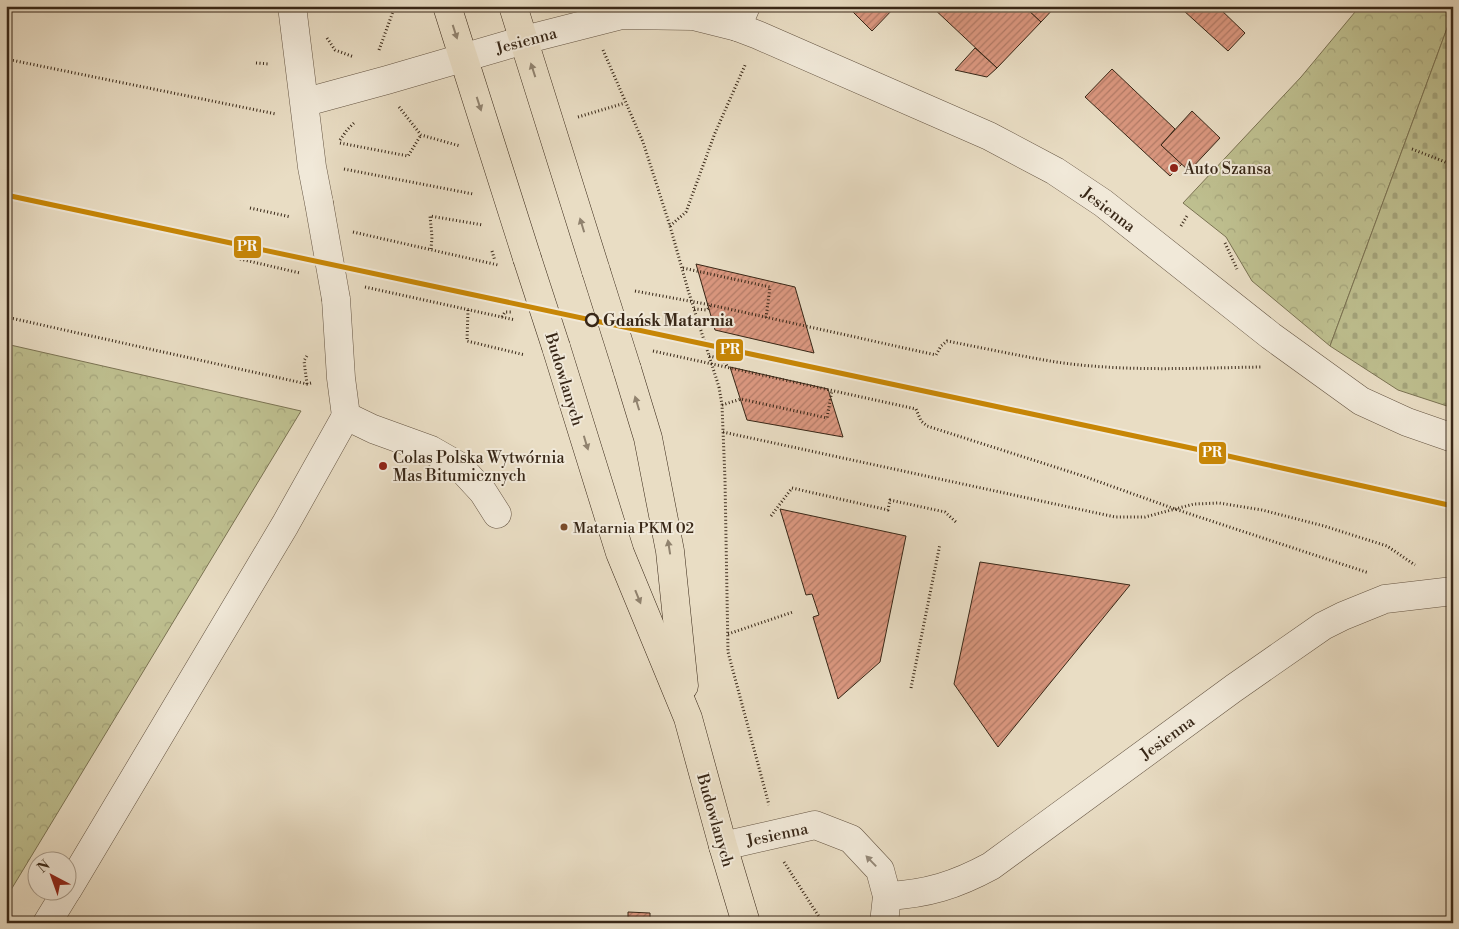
<svg xmlns="http://www.w3.org/2000/svg" width="1459" height="929" viewBox="0 0 1459 929" font-family="'Libre Bodoni',serif">
<style>
.forest{fill:url(#forest-crowns);stroke:#7b7353}
.cemetery{fill:url(#cemetery-stones);stroke:#7b7353}
.building{fill:url(#building-hatch);stroke:#382717}
.lines{fill:none;stroke-linecap:round;stroke-linejoin:round}
.minor-casing{stroke:#645442;stroke-width:29}
.major-casing{stroke:#382717;stroke-width:29}
.path{stroke:#382717;stroke-width:3;stroke-dasharray:1 2.5;stroke-linecap:butt}
.minor{stroke:#f1e9d9;stroke-width:28}
.major{stroke:#e9ddc4;stroke-width:28}
.minor-bridge-casing{stroke:#645442;stroke-width:29;stroke-linecap:butt}
.major-bridge-casing{stroke:#382717;stroke-width:29;stroke-linecap:butt}
.path-bridge{stroke:#382717;stroke-width:3;stroke-dasharray:1 2.5;stroke-linecap:butt}
.minor-bridge{stroke:#f1e9d9;stroke-width:28}
.major-bridge{stroke:#e9ddc4;stroke-width:28}
.rail-1-casing{stroke:#f1e9d9;stroke-width:9}
.rail-1{stroke:#c78606;stroke-width:5}
.oneway{fill:#90826e}
.oneway2{fill:#948878}
.poi-dot{fill:#8f2418;stroke:#f1e9d9;stroke-width:2}
.stop-dot{fill:#f1e9d9;stroke:#382717;stroke-width:2.5}
.bus-dot{fill:#7a4b2a;stroke:#f1e9d9;stroke-width:2}
.labels{text-anchor:middle;stroke-width:4;stroke-linejoin:round;paint-order:stroke}
.bus-label{font-size:15px;fill:#382717;stroke:#f1e9d9;text-anchor:start}
.street-label{font-size:16px;fill:#382717;stroke:#f1e9d9}
.poi-label{font-size:16px;fill:#382717;stroke:#f1e9d9;text-anchor:start}
.stop-label{font-size:16px;font-weight:bold;fill:#382717;stroke:#f1e9d9;text-anchor:start}
.line-badge{stroke:#f1e9d9;stroke-width:2}
.badge-label{font-size:14px;text-anchor:middle;font-weight:bold;fill:#fff}
</style>
<defs>
<pattern id="forest-crowns" width="20" height="18" patternUnits="userSpaceOnUse" patternTransform="scale(1.25)"><rect width="20" height="18" fill="#bebf8f"/><path d="M2 6a3 3 0 1 1 6 0M12 15a3 3 0 1 1 6 0" fill="none" stroke="#a4a47b"/></pattern>
<pattern id="cemetery-stones" width="16" height="16" patternUnits="userSpaceOnUse" patternTransform="scale(1.25)"><rect width="16" height="16" fill="#bebf8f"/><path d="M2 7V4a2 2 0 0 1 4 0v3zM10 15v-3a2 2 0 0 1 4 0v3z" fill="#a4a47b"/></pattern>
<pattern id="building-hatch" width="6" height="6" patternUnits="userSpaceOnUse" patternTransform="scale(1.25)"><rect width="6" height="6" fill="#da977f"/><path d="M-1 1l2-2M0 6l6-6M5 7l2-2" fill="none" stroke="#b27b67"/></pattern>
</defs>
<rect width="100%" height="100%" fill="#e9ddc4"/>
<filter id="stains"><feTurbulence type="fractalNoise" baseFrequency=".004" numOctaves="4"/><feColorMatrix values="0 0 0 0 .2 0 0 0 0 .09 0 0 0 0 .02 0 0 0 .5 -.17"/></filter>
<radialGradient id="worn" r=".72"><stop offset=".6" stop-color="#630" stop-opacity="0"/><stop offset="1" stop-color="#630" stop-opacity=".3"/></radialGradient>
<g class="forest">
<polygon points="1360,6 1453,6 1453,12 1330,346 1252,281 1226,237 1183,203 1301,77"/>
<polygon points="6,344 301,411 6,898"/>
</g>
<polygon class="cemetery" points="1453,12 1453,408 1398,390 1330,346"/>
<g class="building">
<polygon points="847,6 896,6 872,31"/>
<polygon points="931,6 1024,6 1041,22 997,68"/>
<polygon points="1024,6 1056,6 1041,22"/>
<polygon points="1187,6 1217,6 1245,33 1228,51 1183,10"/>
<polygon points="975,48 997,68 987,77 955,70"/>
<polygon points="1112,69 1175,129 1161,145 1182,164 1170,176 1085,97"/>
<polygon points="1192,111 1220,138 1189,171 1161,145"/>
<polygon points="696,264 795,287 814,353 715,330"/>
<polygon points="730,367 828,389 843,437 747,420"/>
<polygon points="780,509 906,536 880,662 838,699 813,617 819,615 812,594 806,595"/>
<polygon points="980,562 1130,585 998,747 954,684"/>
<polygon points="628,912 650,913 650,923 628,923"/>
</g>
<g class="lines">
<defs>
<g id="minor">
<polyline points="292,6 312,167 319,203"/>
<polyline points="737,27 746,6"/>
<polyline points="306,102 387,80 524,40 622,15 693,16 737,27 758,35 989,136 1055,171 1103,203 1271,336 1361,401 1407,422 1453,438"/>
<polyline points="336,299 341,378 346,416 373,429 431,450 459,466 483,492 497,514"/>
<polyline points="723,846 815,825 851,839 880,870 887,896 884,923"/>
<polyline points="68,889 285,525 346,416"/>
<path d="M887,896C927,894 956,885 991,866L1234,688L1323,626L1343,616L1385,599L1453,591"/>
<polyline points="47,923 66,892"/>
</g>
<g id="major">
<polyline points="447,6 527,258"/>
<polyline points="513,6 596,271"/>
<polyline points="556,347 620,553 688,718 723,846 746,923"/>
<polyline points="627,369 648,438 670,551 684,686"/>
</g>
</defs>
<use href="#minor" class="minor-casing"/>
<use href="#major" class="major-casing"/>
<g class="path">
<polyline points="327,38 335,50 354,57"/>
<polyline points="379,50 395,6"/>
<polyline points="603,50 643,142 670,226 688,290"/>
<polyline points="6,59 276,114"/>
<polyline points="256,63 269,64"/>
<polyline points="399,107 421,135 460,146"/>
<polyline points="578,117 625,103"/>
<polyline points="340,140 347,130 355,122"/>
<polyline points="340,143 408,156 421,135"/>
<polyline points="1412,149 1453,165"/>
<polyline points="344,169 473,194"/>
<polyline points="250,208 291,217"/>
<polyline points="670,226 686,212 715,133 746,63"/>
<polyline points="1181,226 1187,216"/>
<polyline points="353,232 498,265"/>
<polyline points="1225,243 1237,269"/>
<polyline points="431,249 432,237 430,216 483,225"/>
<polyline points="240,259 300,273"/>
<polyline points="683,268 770,287 766,318"/>
<polyline points="365,287 515,320"/>
<path d="M635,291L711,305L936,355L941,346L947,341C983,348 1020,356 1056,362C1124,372 1193,368 1262,367"/>
<polyline points="694,309 707,310 711,305"/>
<polyline points="468,310 467,341 525,355"/>
<polyline points="6,317 307,384 311,383"/>
<polyline points="502,317 505,312 512,312"/>
<polyline points="653,351 916,409 921,421 927,426 1083,476 1175,509 1369,573"/>
<polyline points="709,356 723,359 727,366"/>
<polyline points="307,384 304,361 308,354"/>
<polyline points="719,387 722,405 725,480 728,652 769,805"/>
<polyline points="722,405 741,399 827,418 832,390"/>
<polyline points="723,432 1115,517 1145,517 1194,504 1219,503 1262,510 1324,526 1387,546 1415,565"/>
<polyline points="771,516 792,488 888,510 890,500 945,512 956,522"/>
<polyline points="728,634 793,612"/>
<polyline points="911,688 940,544"/>
<polyline points="784,862 823,923"/>
</g>
<use href="#minor" class="minor"/>
<use href="#major" class="major"/>
<defs>
<polyline id="minor-bridge" points="319,203 336,299"/>
<g id="major-bridge">
<polyline points="527,258 556,347"/>
<polyline points="596,271 627,369"/>
</g>
</defs>
<use href="#minor-bridge" class="minor-bridge-casing"/>
<use href="#major-bridge" class="major-bridge-casing"/>
<g class="path-bridge">
<polyline points="492,251 495,261"/>
<polyline points="688,290 719,387"/>
</g>
<use href="#minor-bridge" class="minor-bridge"/>
<use href="#major-bridge" class="major-bridge"/>
<defs>
<polyline id="rail-1" points="6,195 1219,454 1453,506"/>
</defs>
<use href="#rail-1" class="rail-1-casing"/>
<use href="#rail-1" class="rail-1"/>
</g>
<defs><path id="oneway-solid" d="M-6-.8H1V-3.2L6.5 0L1 3.2V.8H-6Z" transform="scale(1.25)"/></defs>
<g class="oneway">
<use href="#oneway-solid" transform="translate(455 32) rotate(72)"/>
<use href="#oneway-solid" transform="translate(533 70) rotate(-108)"/>
<use href="#oneway-solid" transform="translate(479 104) rotate(72)"/>
<use href="#oneway-solid" transform="translate(582 225) rotate(-107)"/>
<use href="#oneway-solid" transform="translate(637 403) rotate(-107)"/>
<use href="#oneway-solid" transform="translate(586 443) rotate(73)"/>
<use href="#oneway-solid" transform="translate(669 547) rotate(-99)"/>
<use href="#oneway-solid" transform="translate(638 597) rotate(68)"/>
</g>
<use class="oneway2" href="#oneway-solid" transform="translate(871 861) rotate(-134)"/>
<g class="poi-dot">
<circle cx="1174" cy="168" r="5"/>
<circle cx="383" cy="466" r="5"/>
</g>
<circle class="stop-dot" cx="592" cy="320" r="6"/>
<circle class="bus-dot" cx="564" cy="527" r="4.5"/>
<g class="labels">
<g class="bus-label">
<text x="573" y="533">Matarnia PKM 02</text>
</g>
<g class="street-label">
<text transform="translate(526 40) rotate(-15)" y="6">Jesienna</text>
<text transform="translate(1109 209) rotate(37)" y="6">Jesienna</text>
<text transform="translate(565 379) rotate(73)" y="6">Budowlanych</text>
<text transform="translate(1167 737) rotate(-36)" y="6">Jesienna</text>
<text transform="translate(716 820) rotate(74)" y="6">Budowlanych</text>
<text transform="translate(777 834) rotate(-12)" y="6">Jesienna</text>
</g>
<g class="poi-label">
<text x="1184" y="174">Auto Szansa</text>
<text x="393" y="463">Colas Polska Wytwórnia<tspan x="393" dy="18">Mas Bitumicznych</tspan></text>
</g>
<g class="stop-label">
<text x="603" y="326">Gdańsk Matarnia</text>
</g>
</g>
<g class="line-badge">
<rect x="233" y="235" width="29" height="24" rx="5" fill="#c78606"/>
<rect x="715" y="338" width="29" height="24" rx="5" fill="#c78606"/>
<rect x="1198" y="441" width="29" height="24" rx="5" fill="#c78606"/>
</g>
<g class="badge-label">
<text x="247" y="251">PR</text>
<text x="730" y="354">PR</text>
<text x="1212" y="457">PR</text>
</g>
<rect width="1459" height="929" fill="none" stroke="#e9ddc4" stroke-width="25"/>
<rect x="8" y="8" width="1444" height="914" fill="none" stroke="#382717" stroke-width="2.5"/>
<rect x="12" y="12" width="1434" height="904" fill="none" stroke="#382717"/>
<g transform="translate(52 876) rotate(319)"><circle r="24" fill="#f1e9d9" stroke="#a79b8b"/>
<path d="M0-4L9 19L0 12L-9 19Z" fill="#8f2418"/>
<text y="-8" font-size="14" font-weight="bold" text-anchor="middle" fill="#382717">N</text>
</g>
<rect width="100%" height="100%" filter="url(#stains)"/>
<rect width="100%" height="100%" fill="url(#worn)"/>
</svg>
